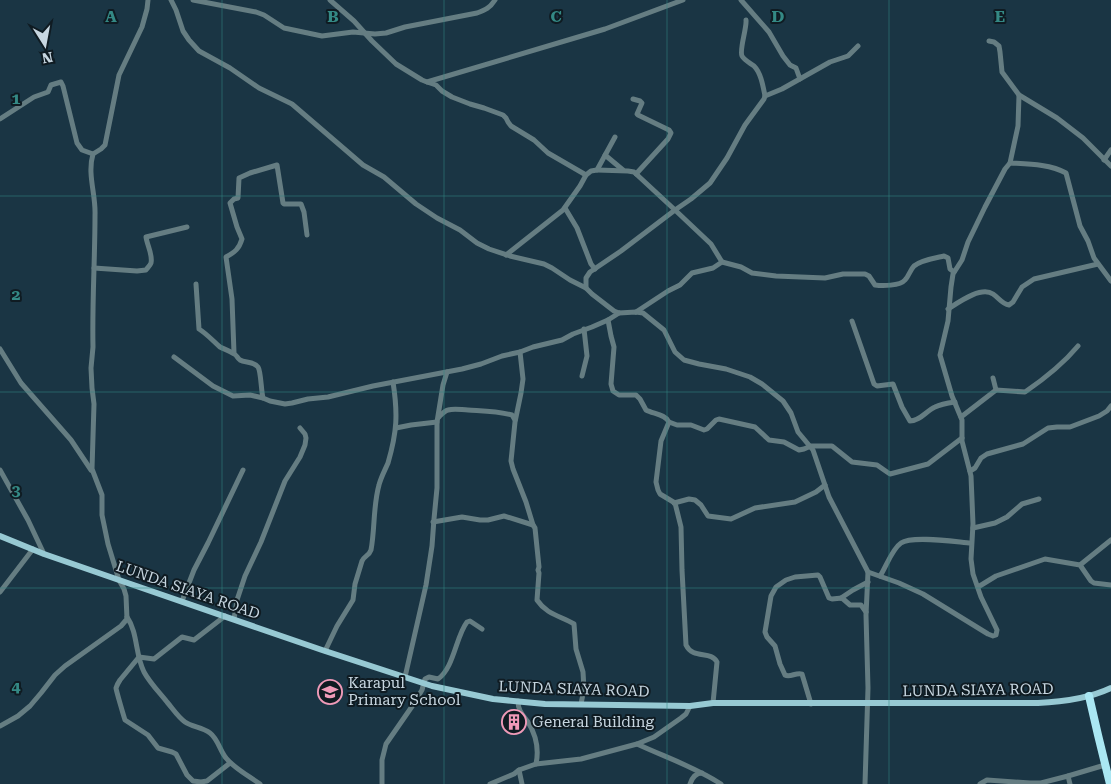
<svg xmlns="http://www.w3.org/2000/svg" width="1111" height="784" viewBox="0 0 1111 784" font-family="'Roboto Serif',serif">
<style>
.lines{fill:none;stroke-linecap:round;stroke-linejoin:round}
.minor{stroke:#657d82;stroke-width:5}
.major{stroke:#97c9d3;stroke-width:6}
.highway{stroke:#aae7f3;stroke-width:8}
.grid{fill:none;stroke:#348985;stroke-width:1;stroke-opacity:0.55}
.labels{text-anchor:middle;stroke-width:4;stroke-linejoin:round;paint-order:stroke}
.street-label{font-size:15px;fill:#c7d6e0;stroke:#0f1b22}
.poi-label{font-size:15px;fill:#c7d6e0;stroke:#0f1b22;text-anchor:start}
.grid-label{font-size:16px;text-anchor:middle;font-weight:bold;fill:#348985;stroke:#0f1b22;stroke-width:4;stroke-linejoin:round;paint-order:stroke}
</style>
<rect width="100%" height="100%" fill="#1a3544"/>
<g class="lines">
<g class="minor">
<polyline points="171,0 176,10 183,31 189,40 199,51 230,68 259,88 292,104 363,165 384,177 416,204 437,218 460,230 477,243 489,249 510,256 544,264 552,268 570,280 586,288 592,294 614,311 619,313 636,312 643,313 664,330 675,352 684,360 699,364 726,369 750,377 762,384 783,401 791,413 798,432 813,450 829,497 868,572 866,615 868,688 865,784"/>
<path d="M193,0L256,12L264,15L284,28L322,36L353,32L375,34L386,33L405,27L477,13C485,10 490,8 495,0"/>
<polyline points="330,0 354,21 372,41 396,64 422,80 427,82 605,29 683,0"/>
<polyline points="741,0 769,32 783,56 790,65 796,68 800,79"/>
<path d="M746,20C747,28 739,50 742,56C744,60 750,63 754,66C761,73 763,86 765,96"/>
<polyline points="427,82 436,85 442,91 452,97 470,104 484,108 503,115 506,118 508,122 511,126 534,140 548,153 586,175"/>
<polyline points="1019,95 1057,118 1083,138 1111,166"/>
<polyline points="633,99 640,101 642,103 637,114 638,115 669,130 671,133 668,139 636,174"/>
<polyline points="0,119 34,97 48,92 51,85 61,82 63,86 77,143 82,150 93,154"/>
<polyline points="605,155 623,170"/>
<polyline points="1104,160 1111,150"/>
<path d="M1010,163C1027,164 1050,164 1066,173L1080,226L1088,241L1094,258L1111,281"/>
<path d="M597,170L628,171L634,172L675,210L711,244L722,262L741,267L752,273L776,276L825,278L843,274H865L869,276L875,285C882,286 900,286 905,280C909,276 910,270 914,266C921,260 935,258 944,256L948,258L950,269L954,272"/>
<polyline points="565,208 577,228 591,264 595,269"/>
<polyline points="506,255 563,210 580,186 586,175 591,171 597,170 615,137"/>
<path d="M94,268L137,271L146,270C147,268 150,266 151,263C153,255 147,245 146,237L187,227"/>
<path d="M196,284L199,329C207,334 213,341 220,347C224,349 232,352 234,354C237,355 237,358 240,360C245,363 253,361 258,367C261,371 261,390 263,398L270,401L285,404L292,403L308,399L328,397L373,386L462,369L481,364L502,356L520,352L533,347L562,340L573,334L592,327L608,320L619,313"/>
<polyline points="586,288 586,278 590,272 621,251 675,210 691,199 710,183 727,158 745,125 764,99 765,96 782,89 830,62 848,56 858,46"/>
<path d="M948,309C959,302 981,286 993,294C999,298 1002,304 1009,305L1013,302L1022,287L1034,279L1098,264"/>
<polyline points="636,312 668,291 680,285 692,273 713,268 722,262"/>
<path d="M608,320L611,336L614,347L611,384L613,391L619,395H636L640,399L646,410C653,414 665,414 669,422L661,441L656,482L658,490L660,494L675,503L681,527L682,570L686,645C693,660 711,650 717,662L713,703"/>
<path d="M852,321L874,384L877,386L893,384L902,407L910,421C920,421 926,411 935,407C941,404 948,403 955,402"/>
<polyline points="0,349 21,383 71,440 91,470"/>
<polyline points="520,352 523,379 521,393 515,422 511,461 513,469 526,502 533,525"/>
<path d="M234,353L232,299L226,257C235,252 239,249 242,239L237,227L230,203L234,199L238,198L239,178L250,173L277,165L283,203L284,204H301L304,212L307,235"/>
<polyline points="174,357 213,386 233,396 250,395 263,398"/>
<polyline points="582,376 587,356 584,329"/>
<path d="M996,390L1025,392C1044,379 1063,364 1078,346"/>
<path d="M439,417C442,414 444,411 448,410C455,408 462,410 468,410C483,411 497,411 512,415L515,420"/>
<polyline points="961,417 996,390 993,378"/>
<polyline points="669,422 677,425 691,425 704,430 707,429 716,420 719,419 755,427 769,440 784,442 799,450 804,449 811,446 832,446 852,462 877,465 887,472 890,474 928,464 962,438"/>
<polyline points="396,428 411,425 437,422"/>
<polyline points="0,470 28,520 44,554"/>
<polyline points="970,471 975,468 981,458 987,454 1023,444 1048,428 1057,427 1070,427 1099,416 1107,411 1111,406"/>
<polyline points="674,503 689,499 695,500 701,505 708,516 731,519 755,508 795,502 816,492 825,485"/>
<path d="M433,522L462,517L480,520H488L504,516L533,525L535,528L539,567L538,570L539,573L537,600C547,615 561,616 574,624L576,649L583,672L584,689L581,704"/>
<polyline points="973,528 995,523 1007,517 1022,504 1039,499"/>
<polyline points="1080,565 1111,540"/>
<polyline points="868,572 899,583 923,594 988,634 993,636 996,635 997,630 981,597 973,574 971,559 973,524 971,476 962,441 962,420 952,396 940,355 948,321 951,287 953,274 962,260 968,242 985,207 1005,169 1010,163 1018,126 1019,95 1002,72 1000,52 999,46 994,42 989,41"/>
<path d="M880,576C886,567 892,549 901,543C912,535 957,542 971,543"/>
<polyline points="978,587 996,576 1045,559 1080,565 1091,581 1094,583 1111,585"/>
<polyline points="0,592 33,549"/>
<polyline points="841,598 853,590 868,582"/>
<polyline points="182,601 194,570 208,543 243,470"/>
<path d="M225,616L194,640L182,637L154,659L139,657L120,680C118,683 117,685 116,688C116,690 124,717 125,720L148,735L158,748L172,752L176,754L187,775L193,781L201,782L207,781L230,763"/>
<path d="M127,617C138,633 135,654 144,672C150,683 159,692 167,702C173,709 178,717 185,722C192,727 202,727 210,733C218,739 220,751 226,758C235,769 249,776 260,784"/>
<polyline points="234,619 237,600 245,576 261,542 285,481 300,457 305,445 306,438 305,434 300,428"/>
<path d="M325,651L337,626L353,600L355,584L362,561C364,556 369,556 371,550C375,529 373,506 379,485C381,477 385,470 388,463C397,432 398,414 393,382"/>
<polyline points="405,677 426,585 432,546 434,519 437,488 437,422 443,385 447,372"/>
<path d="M518,701C518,711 523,715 528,722C536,735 539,750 536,764"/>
<path d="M811,704L802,674C796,672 790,678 785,675L780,664L775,646L767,637L765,632L771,596L776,587L786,580L795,577L818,575L820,577L829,598L832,599L842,598L850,605H861L866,612"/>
<path d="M0,726L18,716L30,706L41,693L55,675L65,666L121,626L127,619L126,596L124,589L119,580L108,544L102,515V495L92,469L94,404L92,388L91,368L93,347C92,303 95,259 95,215C96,195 87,174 93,154L101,149L105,145L119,75L142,27L147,9L148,0"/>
<path d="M637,744C665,757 695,767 721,784"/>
<polyline points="519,770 522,784"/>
<polyline points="1068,776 1070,784"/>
<path d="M382,784V760L386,744L413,705L422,690L425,679L429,677L438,679C454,668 456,636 467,622L470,621L482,629"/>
<polyline points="490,784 514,774 519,770 536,764 581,759 637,744 654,737 681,718 686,714 690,706"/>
<path d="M690,784C692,778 695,773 702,773"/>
<polyline points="980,784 987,780 1030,783 1041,783 1068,776 1105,765"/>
</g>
<path class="major" d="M0,536L44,554L119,580L322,650L432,686L493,699L545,704L690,706L713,703H1038C1063,702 1088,699 1111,688"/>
<polyline class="highway" points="1089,696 1098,735 1110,784"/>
</g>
<path class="grid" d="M222,0V784M444,0V784M667,0V784M889,0V784M0,196H1111M0,392H1111M0,588H1111"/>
<defs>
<symbol id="school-ring" viewBox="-11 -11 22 22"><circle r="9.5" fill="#0f1b22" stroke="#ef9ab8" stroke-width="1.5"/><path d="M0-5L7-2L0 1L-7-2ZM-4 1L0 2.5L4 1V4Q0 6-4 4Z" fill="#ef9ab8"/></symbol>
<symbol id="building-ring" viewBox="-11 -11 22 22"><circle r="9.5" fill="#0f1b22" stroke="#ef9ab8" stroke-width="1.5"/><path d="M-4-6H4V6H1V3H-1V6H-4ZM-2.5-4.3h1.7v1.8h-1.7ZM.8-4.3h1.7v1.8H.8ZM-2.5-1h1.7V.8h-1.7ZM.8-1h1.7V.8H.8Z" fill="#ef9ab8"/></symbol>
</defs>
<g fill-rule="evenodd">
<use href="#school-ring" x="316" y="678" width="28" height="28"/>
<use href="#building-ring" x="500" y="708" width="28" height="28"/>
</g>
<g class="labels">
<g class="street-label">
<text transform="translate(188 590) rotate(19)" y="5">LUNDA SIAYA ROAD</text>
<text transform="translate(574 689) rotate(2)" y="5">LUNDA SIAYA ROAD</text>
<text transform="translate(978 690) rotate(-1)" y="5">LUNDA SIAYA ROAD</text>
</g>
<g class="poi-label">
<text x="348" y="688">Karapul<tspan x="348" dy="17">Primary School</tspan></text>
<text x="532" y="727">General Building</text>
</g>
</g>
<g class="grid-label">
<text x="111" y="22">A</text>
<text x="333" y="22">B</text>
<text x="556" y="22">C</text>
<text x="778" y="22">D</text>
<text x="1000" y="22">E</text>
<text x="16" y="104">1</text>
<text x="16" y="300">2</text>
<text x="16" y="496">3</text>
<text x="16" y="692">4</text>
</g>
<g transform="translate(45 45) rotate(169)" stroke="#0f1b22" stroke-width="4" paint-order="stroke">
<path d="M0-4L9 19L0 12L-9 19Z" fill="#c7d6e0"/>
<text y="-8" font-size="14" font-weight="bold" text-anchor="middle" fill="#c7d6e0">N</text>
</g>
</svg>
